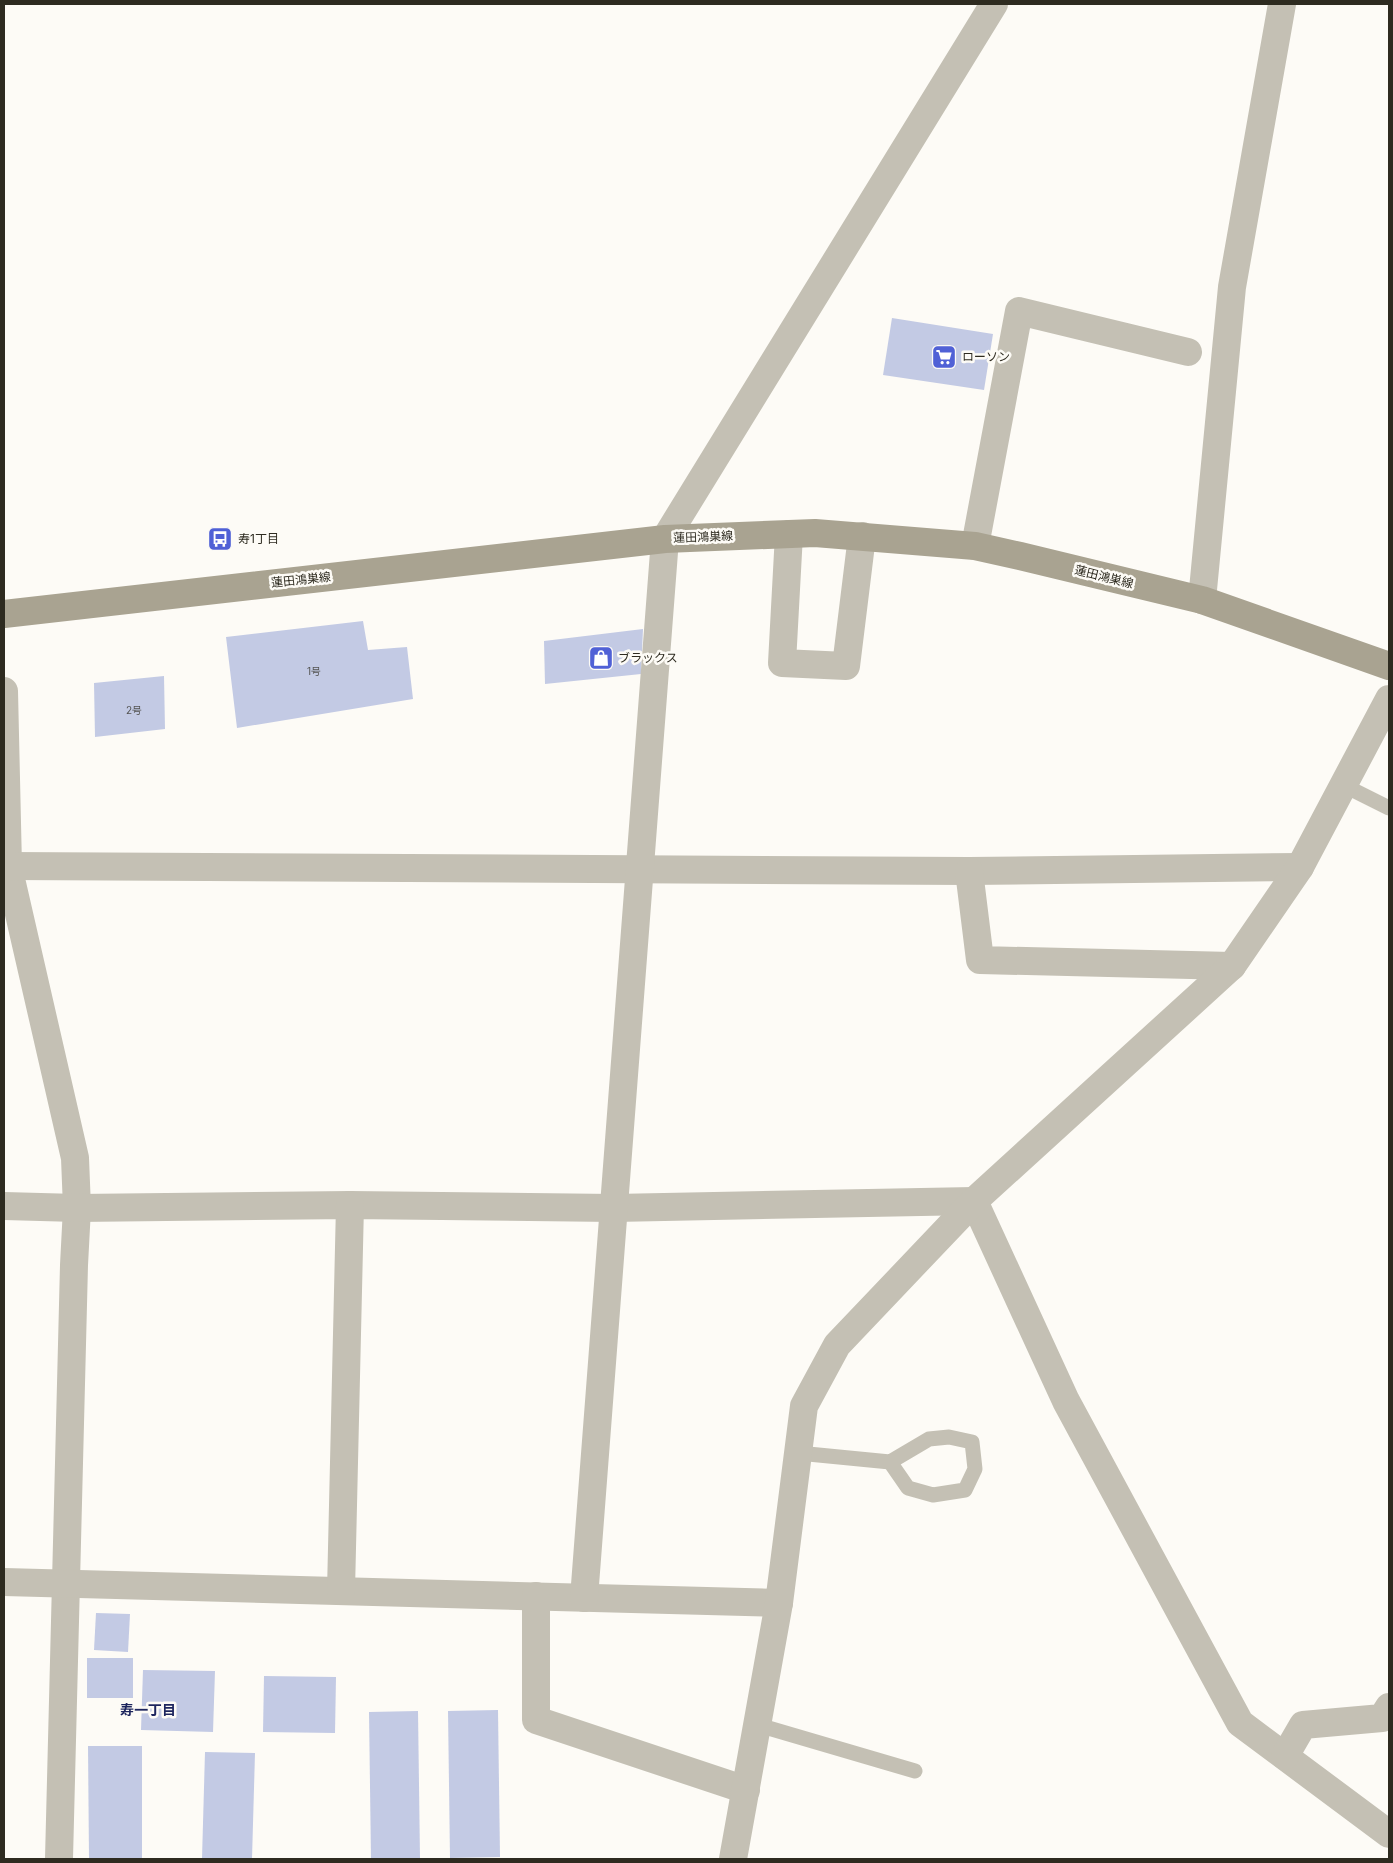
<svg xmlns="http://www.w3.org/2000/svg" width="1393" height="1863" viewBox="0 0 1393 1863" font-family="Inter,'Noto Sans JP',sans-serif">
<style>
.building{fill:#c3cae4}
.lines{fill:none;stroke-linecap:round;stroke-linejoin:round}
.service{stroke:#c4c0b4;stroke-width:15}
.minor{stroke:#c4c0b4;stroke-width:28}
.tertiary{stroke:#c4c0b4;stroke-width:28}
.secondary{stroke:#a9a391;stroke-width:28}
.labels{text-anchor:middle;stroke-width:5;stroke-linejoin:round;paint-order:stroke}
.number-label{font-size:10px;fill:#535351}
.poi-label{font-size:12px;fill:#2e2b20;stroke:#fdfbf6;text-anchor:start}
.street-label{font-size:12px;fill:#2e2b20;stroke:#fdfbf6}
.neighbourhood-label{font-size:14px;font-weight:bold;fill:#1d255d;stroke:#fdfbf6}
</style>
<rect width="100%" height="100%" fill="#fdfbf6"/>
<g class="building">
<polygon points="892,318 993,334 984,390 883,375"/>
<polygon points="363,621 368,650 407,647 413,699 237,728 226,637"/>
<polygon points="643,629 641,674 545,684 544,641"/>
<polygon points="164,676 165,729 95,737 94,683"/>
<polygon points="96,1613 130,1614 128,1652 94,1650"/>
<rect x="87" y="1658" width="46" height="40"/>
<polygon points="143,1670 215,1671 213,1732 141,1730"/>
<polygon points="264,1676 336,1677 335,1733 263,1732"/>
<polygon points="498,1710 500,1857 450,1858 448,1711"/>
<polygon points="418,1711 420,1858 371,1859 369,1712"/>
<polygon points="88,1746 142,1746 142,1859 89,1859"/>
<polygon points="205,1752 255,1753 252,1859 202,1859"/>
</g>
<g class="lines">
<g class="service">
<polyline points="1343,785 1389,808"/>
<polyline points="798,1453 890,1462 908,1488 933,1495 965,1490 975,1469 972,1442 949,1437 929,1439 890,1462"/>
<polyline points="758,1725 915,1771"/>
</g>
<g class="minor">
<polyline points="789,534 782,663 846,666 862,536"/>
<polyline points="975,546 1019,311 1188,352"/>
<polyline points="1202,600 1232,287 1282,4"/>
<polyline points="4,691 8,866 75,1158 77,1208 74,1265 59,1859"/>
<polyline points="8,866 969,871 1300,867"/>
<polyline points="969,871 980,960 1232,966"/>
<polyline points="974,1201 1066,1401 1240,1723 1389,1834"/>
<polyline points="4,1206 77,1208 350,1205 614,1208 974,1201"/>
<polyline points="4,1582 779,1603"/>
<polyline points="341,1591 350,1205"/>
<polyline points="536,1596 536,1720 746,1790"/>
<polyline points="584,1598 665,539"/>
<polyline points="1285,1756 1303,1725 1382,1718 1389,1707"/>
<polyline points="733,1859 779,1603 804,1406 837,1345 974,1201 1232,966 1300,867 1389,699"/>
</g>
<polyline class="tertiary" points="665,539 994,4"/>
<polyline class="secondary" points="4,614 665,539 815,533 975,546 1020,556 1202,600 1389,666"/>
</g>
<defs>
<symbol id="supermarket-square" viewBox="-11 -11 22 22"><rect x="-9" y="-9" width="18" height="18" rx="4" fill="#5061d6" stroke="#fdfbf6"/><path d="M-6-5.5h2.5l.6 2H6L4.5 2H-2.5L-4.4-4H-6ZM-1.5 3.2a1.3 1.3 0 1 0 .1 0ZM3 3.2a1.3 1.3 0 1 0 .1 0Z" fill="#fff"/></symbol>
<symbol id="bus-square" viewBox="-11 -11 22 22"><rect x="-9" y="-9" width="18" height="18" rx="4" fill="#5061d6" stroke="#fdfbf6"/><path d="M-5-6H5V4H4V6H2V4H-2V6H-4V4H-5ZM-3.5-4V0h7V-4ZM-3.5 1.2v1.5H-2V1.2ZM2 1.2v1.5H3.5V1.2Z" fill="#fff"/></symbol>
<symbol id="shop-square" viewBox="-11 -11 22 22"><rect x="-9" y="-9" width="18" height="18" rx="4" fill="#5061d6" stroke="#fdfbf6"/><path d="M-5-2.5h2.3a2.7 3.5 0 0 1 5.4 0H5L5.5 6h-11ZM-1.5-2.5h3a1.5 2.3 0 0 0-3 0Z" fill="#fff"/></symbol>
</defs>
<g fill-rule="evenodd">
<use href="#supermarket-square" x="930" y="343" width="28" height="28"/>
<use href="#bus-square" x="206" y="525" width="28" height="28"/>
<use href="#shop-square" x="587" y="644" width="28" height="28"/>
</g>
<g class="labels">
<g class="number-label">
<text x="314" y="675">1号</text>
<text x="134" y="714">2号</text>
</g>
<g class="poi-label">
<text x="962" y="361">ローソン</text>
<text x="238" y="543">寿1丁目</text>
<text x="618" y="662">ブラックス</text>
</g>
<g class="street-label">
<text transform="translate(703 537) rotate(-2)" y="4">蓮田鴻巣線</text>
<text transform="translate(1104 577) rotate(14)" y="4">蓮田鴻巣線</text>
<text transform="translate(301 580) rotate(-6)" y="4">蓮田鴻巣線</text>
</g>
<g class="neighbourhood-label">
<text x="148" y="1715">寿一丁目</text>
</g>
</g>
<rect width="1393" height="1863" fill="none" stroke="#2e2b20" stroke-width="10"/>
</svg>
